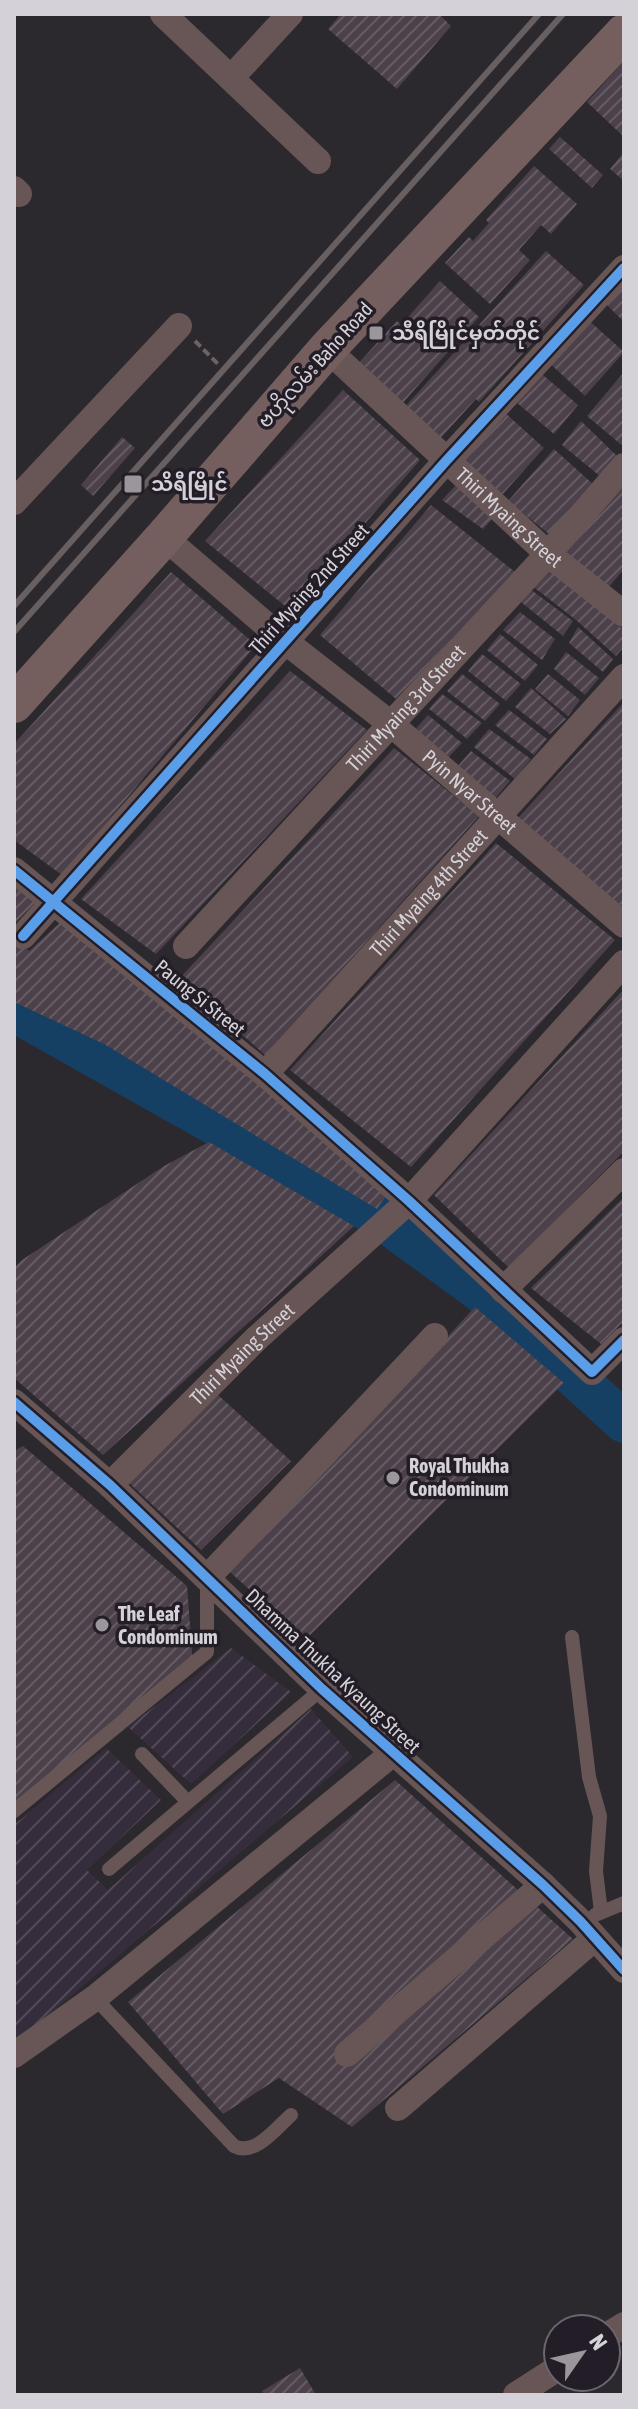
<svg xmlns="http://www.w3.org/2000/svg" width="638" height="2409" viewBox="0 0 638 2409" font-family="'Asap Condensed','Noto Sans Myanmar',sans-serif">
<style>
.industrial{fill:url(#industrial-furrows)}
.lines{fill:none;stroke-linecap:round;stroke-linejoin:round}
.river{stroke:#153f63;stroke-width:42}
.building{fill:url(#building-hatch)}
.path{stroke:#6d6364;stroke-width:4;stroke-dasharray:8 4;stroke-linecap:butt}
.service{stroke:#675655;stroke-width:14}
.minor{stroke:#675655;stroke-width:26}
.secondary{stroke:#745f5e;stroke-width:38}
.rail{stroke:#685f61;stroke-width:6}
.cycleway-casing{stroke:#231d27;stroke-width:15}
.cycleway{stroke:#5a9eea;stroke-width:10}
.poi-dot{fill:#9a969c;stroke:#231d27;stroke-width:3}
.labels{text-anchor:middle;stroke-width:7;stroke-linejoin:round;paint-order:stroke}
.poi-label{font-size:20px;font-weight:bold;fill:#d5d1d8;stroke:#231d27;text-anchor:start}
.street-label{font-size:20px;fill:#d5d1d8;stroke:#231d27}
</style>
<defs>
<pattern id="industrial-furrows" width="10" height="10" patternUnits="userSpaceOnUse" patternTransform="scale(2)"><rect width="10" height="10" fill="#362d3c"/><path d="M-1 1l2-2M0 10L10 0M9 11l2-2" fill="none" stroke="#524a57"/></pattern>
<pattern id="building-hatch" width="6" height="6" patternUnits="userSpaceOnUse" patternTransform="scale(2)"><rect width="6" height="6" fill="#4c404a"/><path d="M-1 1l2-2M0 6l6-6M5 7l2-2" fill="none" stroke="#655b63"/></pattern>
</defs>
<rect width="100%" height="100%" fill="#2c292e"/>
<g class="industrial">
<polygon points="231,1648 291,1692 191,1784 128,1727"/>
<polygon points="311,1709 353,1757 20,2039 14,2034 14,1825 106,1748 161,1800 87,1870 108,1890"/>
</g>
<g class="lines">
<polyline class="river" points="14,1011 376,1215 479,1290 624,1422"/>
</g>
<g class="building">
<polygon points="341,14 439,14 451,26 397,89 328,29"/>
<polygon points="624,61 624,137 587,102"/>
<polygon points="560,137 603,175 592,188 549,149"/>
<polygon points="624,152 624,181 610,169"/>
<polygon points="534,166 577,204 551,234 541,225 519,250 530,260 490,304 445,263 469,237 473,241 489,223 486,220"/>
<polygon points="546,251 584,285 479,402 476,399 438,441 403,409"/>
<polygon points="624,278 624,322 602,300"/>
<polygon points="440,281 479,317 400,406 356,366 397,321 401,325"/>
<polygon points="584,316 624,352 585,396 545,359"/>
<polygon points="535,368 578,405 554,434 510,397"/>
<polygon points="624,372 624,447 587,416"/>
<polygon points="343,390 420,460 290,610 205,541"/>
<polygon points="503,411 544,448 502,495 461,458"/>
<polygon points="581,421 618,457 601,477 562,445"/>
<polygon points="122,437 135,448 93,496 81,485"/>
<polygon points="554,449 594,485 549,534 508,501"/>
<polygon points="624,483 624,569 608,588 566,552"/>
<polygon points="457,484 495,516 483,529 442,500"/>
<polygon points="431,505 515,572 396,699 320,635"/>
<polygon points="546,566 624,630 624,647 616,656 576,620 531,585"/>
<polygon points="171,572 256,645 62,875 14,840 14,744"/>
<polygon points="530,589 573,621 563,636 521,602"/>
<polygon points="520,612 555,639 542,660 503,630"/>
<polygon points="578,627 613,659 603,672 569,643"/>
<polygon points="500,634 538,665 525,681 487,650"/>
<polygon points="566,652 599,678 585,695 554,669"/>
<polygon points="482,654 521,684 506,701 468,671"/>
<polygon points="290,671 367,730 156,954 81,899"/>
<polygon points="462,674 500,704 485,721 447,691"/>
<polygon points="548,674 580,700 568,716 535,689"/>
<polygon points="531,688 566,719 550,734 515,707"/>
<polygon points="442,694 482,723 467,739 429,709"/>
<polygon points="624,702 624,911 518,818"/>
<polygon points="509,710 547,739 534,755 495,725"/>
<polygon points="428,715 462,743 445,761 413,732"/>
<polygon points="489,729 531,759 515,779 474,747"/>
<polygon points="394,748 479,816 265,1055 179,979"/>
<polygon points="471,751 510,781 492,802 456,768"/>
<polygon points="496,843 615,940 411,1167 290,1070"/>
<polygon points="14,878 40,898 14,924"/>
<polygon points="62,921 389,1191 377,1209 104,1044 14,1002 14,938 29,951"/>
<polygon points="624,989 624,1151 508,1267 434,1195"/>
<polygon points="209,1142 354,1226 103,1455 14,1378 14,1268 22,1260 164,1166"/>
<polygon points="624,1197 624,1321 601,1344 531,1288"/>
<polygon points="475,1307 564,1383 305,1640 230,1572"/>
<polygon points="218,1395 291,1461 201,1550 127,1481"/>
<polygon points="23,1446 187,1586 193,1665 14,1803 14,1451"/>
<polygon points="395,1780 573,1939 352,2127 279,2078 223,2114 128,2002"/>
<polygon points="300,2368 316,2395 265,2395 262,2391"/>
</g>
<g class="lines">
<polyline class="path" points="195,341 220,366"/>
<g class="service">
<polyline points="572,1637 589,1777 600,1816 596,1871 601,1912"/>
<polyline points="142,1754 188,1802"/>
<polyline points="14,1811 207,1652 207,1579"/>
<polyline points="109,1869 322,1689"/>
<polyline points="595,1915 624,1903"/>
<path d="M95,1998L234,2146C255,2157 276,2128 291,2115"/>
</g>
<g class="minor">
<polyline points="163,14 318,161"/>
<polyline points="231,78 290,14"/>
<polyline points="14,189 19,194"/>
<path id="s1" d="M327,349L548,554L624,614"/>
<polyline points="14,502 179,326"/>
<path id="s2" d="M164,537L286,642L391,724L624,925"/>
<polyline points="14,870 265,1074 409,1201 592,1372 624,1340"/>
<polyline points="23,936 446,461 624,268"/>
<path id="s3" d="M186,946L548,554L624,466"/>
<path id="s4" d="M265,1074L624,677"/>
<polyline points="503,1290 624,1171"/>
<polyline points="14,1402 110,1485 322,1689 543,1885 581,1922 624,1970"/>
<path id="s5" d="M110,1485L256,1339L409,1201L624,963"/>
<polyline points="207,1578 435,1336"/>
<polyline points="347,2054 543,1885"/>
<polyline points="14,2055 95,1998 393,1753"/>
<polyline points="398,2108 595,1938"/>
<polyline points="606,2336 624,2325"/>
<polyline points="516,2395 558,2368"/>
</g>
<polyline class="secondary" points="14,704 164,537 327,349 624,33"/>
<g class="rail">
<polyline points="14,606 539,14"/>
<polyline points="14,632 563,14"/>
</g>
<defs>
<g id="cycleway">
<polyline points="14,870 265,1074 409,1201 592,1372 624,1340"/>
<polyline points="23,936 446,461 624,268"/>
<polyline points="14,1402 110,1485 322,1689 543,1885 581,1922 624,1970"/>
</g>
</defs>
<use href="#cycleway" class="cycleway-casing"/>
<use href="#cycleway" class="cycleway"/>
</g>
<g class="poi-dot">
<rect x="368" y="325" width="16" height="16" rx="4"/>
<rect x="123" y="474" width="20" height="20" rx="4"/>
<circle cx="393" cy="1478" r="8"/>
<circle cx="102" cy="1625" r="8"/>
</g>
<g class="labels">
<g class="poi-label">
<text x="392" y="340">သီရိမြိုင်မှတ်တိုင်</text>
<text x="151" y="491">သိရီမြိုင်</text>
<text x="409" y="1473">Royal Thukha<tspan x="409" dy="23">Condominum</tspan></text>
<text x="118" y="1621">The Leaf<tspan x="118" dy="23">Condominum</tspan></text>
</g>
<g class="street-label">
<text transform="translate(315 365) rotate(-48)" y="7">ဗဟိုလမ်း Baho Road</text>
<text dy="7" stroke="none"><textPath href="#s1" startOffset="248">Thiri Myaing Street</textPath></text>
<text transform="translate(309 589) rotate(-48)" y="7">Thiri Myaing 2nd Street</text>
<text dy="7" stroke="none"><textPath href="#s3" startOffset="324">Thiri Myaing 3rd Street</textPath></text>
<text dy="7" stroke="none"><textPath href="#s2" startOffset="398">Pyin Nyar Street</textPath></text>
<text dy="7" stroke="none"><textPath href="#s4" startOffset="244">Thiri Myaing 4th Street</textPath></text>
<text transform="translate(200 998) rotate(39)" y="7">Paung Si Street</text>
<text dy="7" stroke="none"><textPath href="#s5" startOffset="186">Thiri Myaing Street</textPath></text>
<text transform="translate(333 1671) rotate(43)" y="7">Dhamma Thukha Kyaung Street</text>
</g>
</g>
<rect width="638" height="2409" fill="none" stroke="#d5d1d8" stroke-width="32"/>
<g transform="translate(582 2353) rotate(56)"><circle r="38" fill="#231d27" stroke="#6a656e" stroke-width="2"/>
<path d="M0-6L14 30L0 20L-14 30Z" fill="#9a969c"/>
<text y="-12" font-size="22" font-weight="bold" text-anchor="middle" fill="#d5d1d8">N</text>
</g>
</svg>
